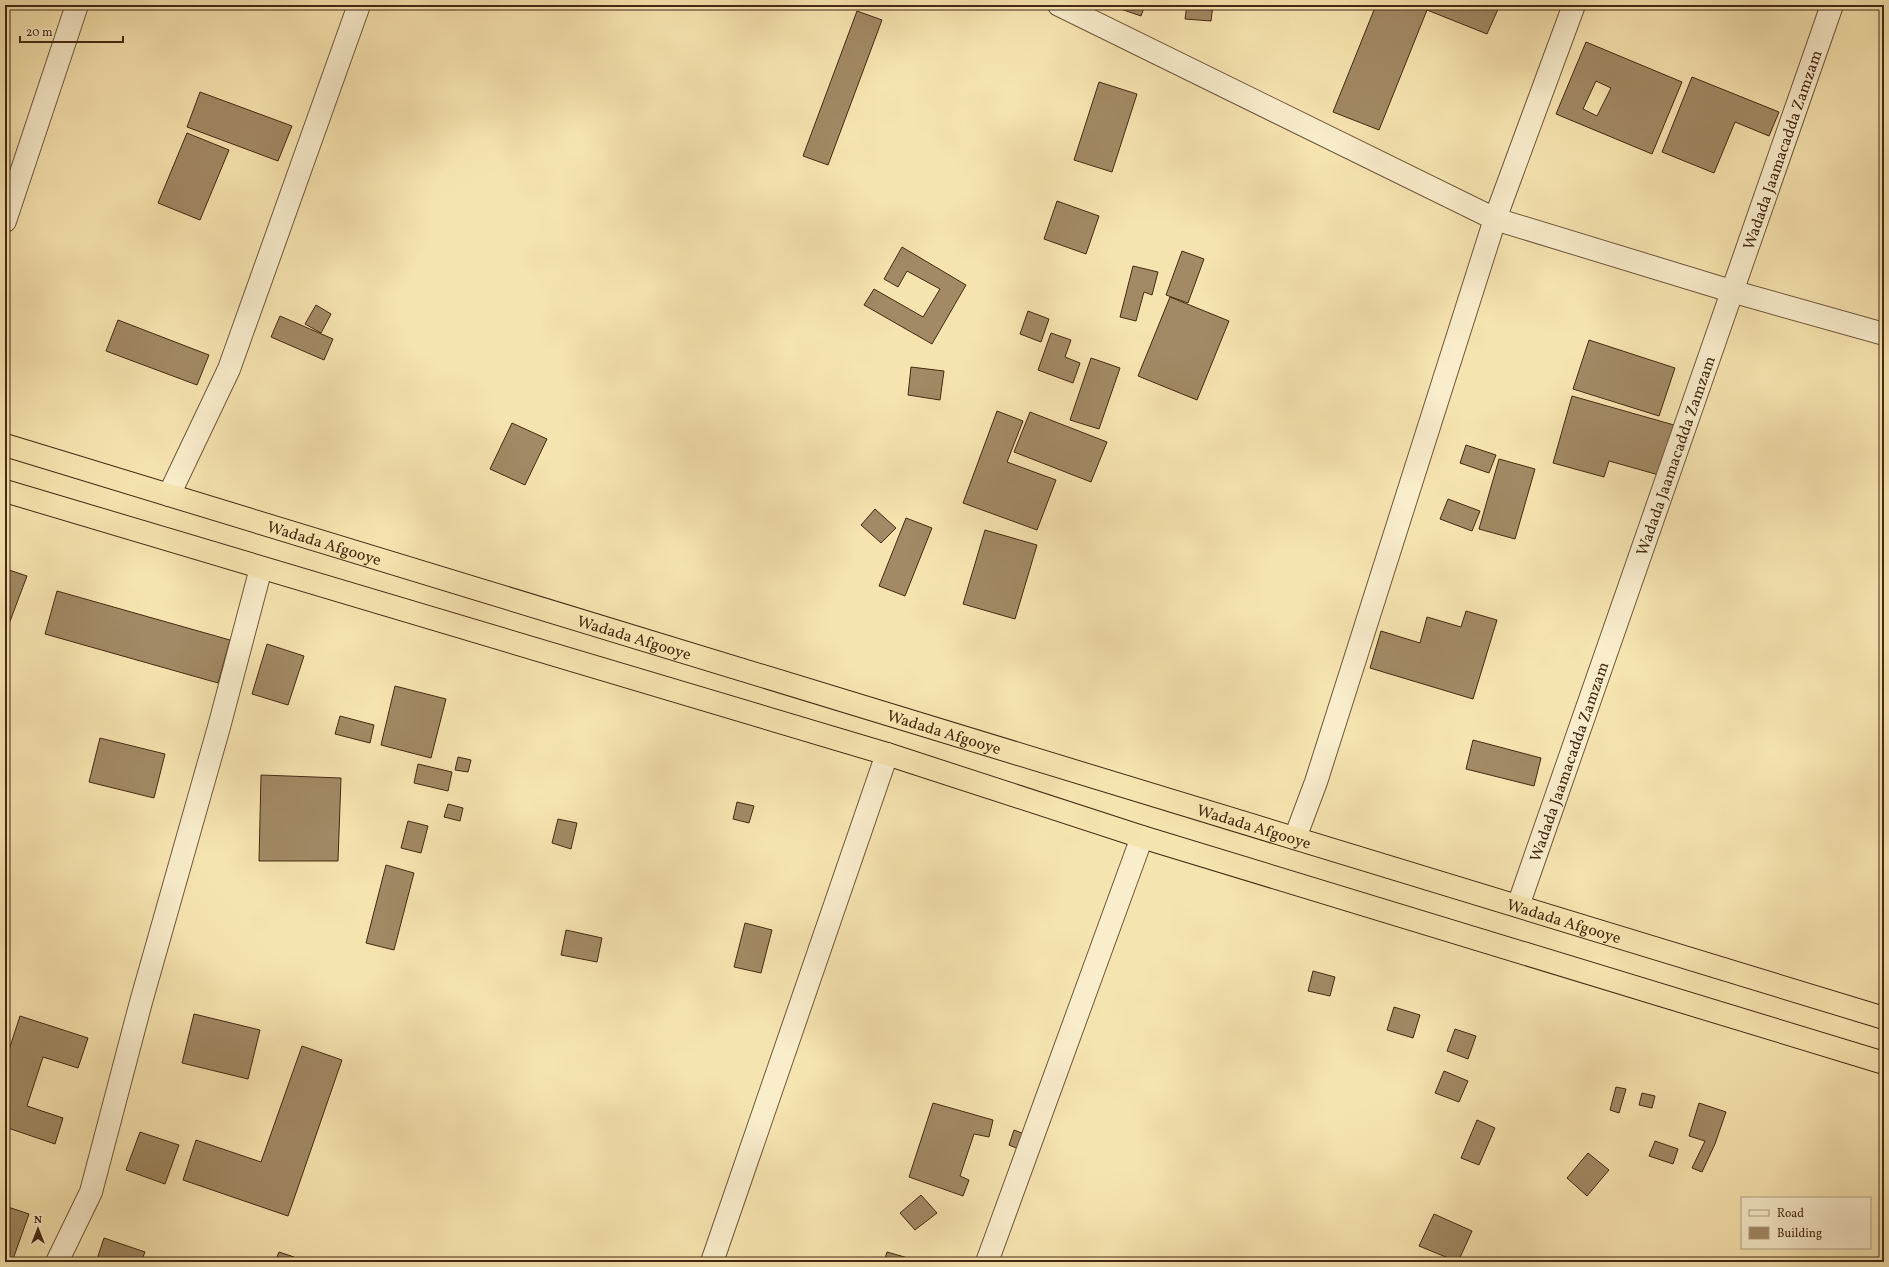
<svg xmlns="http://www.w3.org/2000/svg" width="1889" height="1267" viewBox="0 0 1889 1267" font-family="Vollkorn,serif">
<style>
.building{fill:#a18a64;stroke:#442912;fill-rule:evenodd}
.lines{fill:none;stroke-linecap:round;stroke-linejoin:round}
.minor-casing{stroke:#70583a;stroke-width:24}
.highway-casing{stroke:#442912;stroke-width:24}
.minor{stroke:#f9edcc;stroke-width:22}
.highway{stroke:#f6e4b0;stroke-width:22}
.labels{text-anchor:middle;stroke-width:3;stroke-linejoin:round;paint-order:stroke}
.street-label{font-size:16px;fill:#442912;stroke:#f9edcc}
</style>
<rect width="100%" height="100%" fill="#f6e4b0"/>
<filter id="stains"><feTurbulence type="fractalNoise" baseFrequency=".005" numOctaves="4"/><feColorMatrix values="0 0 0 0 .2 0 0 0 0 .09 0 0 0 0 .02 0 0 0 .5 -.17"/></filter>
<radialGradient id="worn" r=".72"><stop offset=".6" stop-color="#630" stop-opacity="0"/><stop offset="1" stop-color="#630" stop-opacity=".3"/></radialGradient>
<g class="building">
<polygon points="1109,5 1145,5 1141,16"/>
<polygon points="1187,5 1213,5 1211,21 1185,19"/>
<polygon points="1376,5 1494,5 1499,7 1487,34 1427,10 1379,130 1333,112"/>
<polygon points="857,11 882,20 828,165 803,156"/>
<path d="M1586,42L1682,82L1652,154L1556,114ZM1596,81L1611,88L1597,116L1583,109Z"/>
<polygon points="1692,77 1779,112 1769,136 1735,122 1714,173 1662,152"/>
<polygon points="1099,82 1137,94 1112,172 1074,160"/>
<polygon points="200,92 292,126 278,161 187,127"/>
<polygon points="187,133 229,150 200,220 158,203"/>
<polygon points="1057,201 1099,216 1086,254 1044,239"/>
<polygon points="902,247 966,285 932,344 864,305 874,289 923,317 940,289 907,271 898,287 884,279"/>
<polygon points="1182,251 1204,259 1188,303 1166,295"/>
<polygon points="1133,266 1158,272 1152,295 1144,292 1136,321 1120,317"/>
<polygon points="1170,297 1229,321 1197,400 1138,376"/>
<polygon points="316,305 331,314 321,333 305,324"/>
<polygon points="1028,311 1049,319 1041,342 1020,334"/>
<polygon points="280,316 333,339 324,360 271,337"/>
<polygon points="118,320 209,355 197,385 106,351"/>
<polygon points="1051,333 1071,340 1065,357 1080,363 1073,383 1038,370"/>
<polygon points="1589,340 1675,368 1659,416 1573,389"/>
<polygon points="1091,358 1120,368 1099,429 1070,420"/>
<polygon points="911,367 944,371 940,400 908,395"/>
<polygon points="1572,396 1674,425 1659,475 1609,461 1604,477 1553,463"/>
<polygon points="997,411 1023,421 1007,462 1056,480 1037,530 963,503"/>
<polygon points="1030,412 1107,442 1091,482 1014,452"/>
<polygon points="512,423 547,439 525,485 490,469"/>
<polygon points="1466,445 1496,455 1489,473 1460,463"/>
<polygon points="1499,459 1535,469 1515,539 1479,529"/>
<polygon points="1448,499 1480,511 1472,531 1440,519"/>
<polygon points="875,509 896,528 881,543 861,525"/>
<polygon points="906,518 932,528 905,596 879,586"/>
<polygon points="985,530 1037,545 1015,619 963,604"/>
<polygon points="9,570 27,576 9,624 5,622 5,579"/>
<polygon points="57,591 230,640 218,683 45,634"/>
<polygon points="1466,611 1497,620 1473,699 1370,668 1381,631 1420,643 1427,617 1461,627"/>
<polygon points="267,644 304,656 288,705 252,694"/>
<polygon points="395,686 446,699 431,758 381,745"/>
<polygon points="340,716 374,725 370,743 335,734"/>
<polygon points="100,738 165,754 154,798 89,782"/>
<polygon points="1473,740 1541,758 1534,786 1466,769"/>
<polygon points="458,757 471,760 468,772 455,770"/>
<polygon points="418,764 452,772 448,791 414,783"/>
<polygon points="261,775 341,778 338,861 259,861"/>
<polygon points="737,802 754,806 749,823 733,819"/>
<polygon points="448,804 463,808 460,821 444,817"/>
<polygon points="558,819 577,823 571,849 552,843"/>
<polygon points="408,821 428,826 421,853 401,848"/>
<polygon points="386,865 414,873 394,950 366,943"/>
<polygon points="745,923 772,930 761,973 734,967"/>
<polygon points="566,930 602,938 597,962 561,955"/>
<polygon points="1313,971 1335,977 1330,996 1308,991"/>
<polygon points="1394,1007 1420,1015 1413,1038 1387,1030"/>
<polygon points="194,1014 260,1030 248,1079 182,1063"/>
<polygon points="20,1016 88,1038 78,1068 43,1057 27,1106 63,1118 55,1144 5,1127 5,1062"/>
<polygon points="1455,1029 1476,1036 1468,1059 1447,1051"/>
<polygon points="302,1046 342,1060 288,1216 183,1180 196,1140 261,1162"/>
<polygon points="1444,1071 1468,1081 1459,1102 1435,1093"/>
<polygon points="1616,1087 1626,1089 1619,1113 1610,1110"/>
<polygon points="1642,1093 1655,1096 1652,1108 1639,1105"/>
<polygon points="933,1103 993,1120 989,1137 974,1134 960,1176 969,1180 963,1196 909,1177"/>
<polygon points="1699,1103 1726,1112 1715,1144 1702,1172 1692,1168 1705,1141 1689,1136"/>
<polygon points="1477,1120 1495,1128 1479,1165 1461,1158"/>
<polygon points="1014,1130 1027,1135 1021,1150 1009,1145"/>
<polygon points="140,1132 179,1145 165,1184 126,1170"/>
<polygon points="1655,1141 1678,1149 1673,1164 1649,1156"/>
<polygon points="1588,1153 1609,1170 1587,1196 1567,1178"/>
<polygon points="921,1195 937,1213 915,1230 900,1213"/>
<polygon points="5,1206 29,1214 12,1262 5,1262"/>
<polygon points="1434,1214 1472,1231 1458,1262 1419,1246"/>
<polygon points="104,1238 145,1252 141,1262 96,1262"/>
<polygon points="279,1252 294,1257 292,1262 275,1262"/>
<polygon points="887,1252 915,1260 915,1262 884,1262"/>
</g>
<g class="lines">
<defs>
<g id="minor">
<polyline points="1059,5 1495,219 1316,782 1295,838"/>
<polyline points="1574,5 1495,219 1731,291 1884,334"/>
<polyline points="5,221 77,5"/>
<polyline points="169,495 229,369 359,5"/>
<path id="s1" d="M1518,906L1832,5"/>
<polyline points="57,1262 91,1192 141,1002 219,727 261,568"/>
<polyline points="712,1262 887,754"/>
<polyline points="987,1262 1142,837"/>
</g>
<g id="highway">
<path id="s2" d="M5,445L1884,1018"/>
<polyline points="5,491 887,754 1142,837 1884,1063"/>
</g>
</defs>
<use href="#minor" class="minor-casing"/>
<use href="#highway" class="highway-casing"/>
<use href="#minor" class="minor"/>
<use href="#highway" class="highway"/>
</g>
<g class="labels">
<g class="street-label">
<text dy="6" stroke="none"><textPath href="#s1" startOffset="801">Wadada Jaamacadda Zamzam</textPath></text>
<text dy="6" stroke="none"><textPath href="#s1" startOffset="477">Wadada Jaamacadda Zamzam</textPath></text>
<text dy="6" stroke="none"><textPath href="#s2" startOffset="334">Wadada Afgooye</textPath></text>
<text dy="6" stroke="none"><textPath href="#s2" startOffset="658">Wadada Afgooye</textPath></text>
<text dy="6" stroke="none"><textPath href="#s2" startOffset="982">Wadada Afgooye</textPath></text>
<text dy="6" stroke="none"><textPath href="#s1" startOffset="153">Wadada Jaamacadda Zamzam</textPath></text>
<text dy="6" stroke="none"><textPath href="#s2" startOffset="1306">Wadada Afgooye</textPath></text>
<text dy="6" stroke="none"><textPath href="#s2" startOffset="1630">Wadada Afgooye</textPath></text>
</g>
</g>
<rect width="1889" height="1267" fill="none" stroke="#f6e4b0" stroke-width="20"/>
<rect x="6" y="6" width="1877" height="1255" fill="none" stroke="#442912" stroke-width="2"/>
<rect x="10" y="10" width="1869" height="1247" fill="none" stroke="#442912"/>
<rect x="1741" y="1197" width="130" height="52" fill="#f9edcc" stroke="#b19f82"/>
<rect x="1749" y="1210" width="20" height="6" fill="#f9edcc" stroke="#b19f82"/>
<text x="1777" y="1217" font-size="12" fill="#442912">Road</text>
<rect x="1749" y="1227" width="20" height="12" fill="#a18a64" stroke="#b19f82"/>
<text x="1777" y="1237" font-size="12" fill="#442912">Building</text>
<g transform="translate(38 1229)" stroke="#f9edcc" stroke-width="3" paint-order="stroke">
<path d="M0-3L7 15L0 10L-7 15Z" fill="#442912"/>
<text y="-6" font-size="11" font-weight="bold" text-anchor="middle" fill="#442912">N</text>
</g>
<path d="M20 36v6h103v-6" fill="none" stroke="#442912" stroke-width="2"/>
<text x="26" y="36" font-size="12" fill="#442912" stroke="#f9edcc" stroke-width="3" paint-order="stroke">20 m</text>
<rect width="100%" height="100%" filter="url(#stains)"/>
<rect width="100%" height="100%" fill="url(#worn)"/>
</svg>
